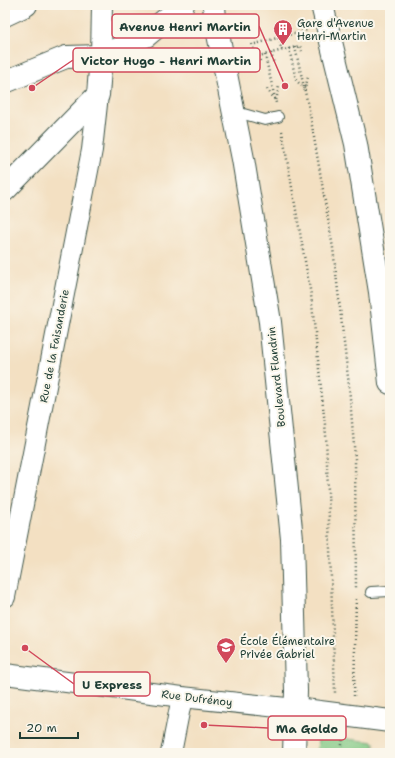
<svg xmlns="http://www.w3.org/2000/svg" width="395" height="758" viewBox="0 0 395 758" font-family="'Shantell Sans',sans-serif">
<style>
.green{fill:#81c883;stroke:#50825c}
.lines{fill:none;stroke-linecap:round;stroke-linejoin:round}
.service-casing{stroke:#3f5549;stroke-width:12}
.minor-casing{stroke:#3f5549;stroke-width:22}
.tertiary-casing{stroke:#3f5549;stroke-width:24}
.secondary-casing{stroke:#3f5549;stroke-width:24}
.path{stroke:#3f5549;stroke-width:2.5;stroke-dasharray:1 3;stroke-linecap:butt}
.service{stroke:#fff;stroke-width:10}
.minor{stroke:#fff;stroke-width:20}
.tertiary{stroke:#fff;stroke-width:22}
.secondary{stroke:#fff;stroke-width:22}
.labels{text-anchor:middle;stroke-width:4;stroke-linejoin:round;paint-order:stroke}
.poi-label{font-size:11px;fill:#1f3d34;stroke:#fbf7ec;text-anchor:start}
.street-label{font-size:11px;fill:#1f3d34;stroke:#fbf7ec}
.leader{fill:none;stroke:#d1495b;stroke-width:1.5}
.callout-dot{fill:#d1495b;stroke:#fbf7ec;stroke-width:1.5}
.callout{fill:#fbf7ec;stroke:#d1495b;stroke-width:1.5}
.callout-label{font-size:12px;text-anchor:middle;font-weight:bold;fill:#1f3d34}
</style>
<rect width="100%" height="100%" fill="#fbf7ec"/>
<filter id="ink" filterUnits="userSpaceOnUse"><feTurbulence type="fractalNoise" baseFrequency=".025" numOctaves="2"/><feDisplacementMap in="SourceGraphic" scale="8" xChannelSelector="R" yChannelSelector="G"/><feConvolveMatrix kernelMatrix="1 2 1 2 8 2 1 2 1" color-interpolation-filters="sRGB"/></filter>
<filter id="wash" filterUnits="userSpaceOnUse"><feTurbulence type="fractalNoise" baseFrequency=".012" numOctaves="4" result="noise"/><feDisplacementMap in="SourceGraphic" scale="16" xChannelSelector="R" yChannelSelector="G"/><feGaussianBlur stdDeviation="0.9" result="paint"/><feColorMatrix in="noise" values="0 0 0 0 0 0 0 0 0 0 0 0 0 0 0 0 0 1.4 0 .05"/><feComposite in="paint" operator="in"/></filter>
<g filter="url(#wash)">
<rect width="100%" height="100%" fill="#f3e0c2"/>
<polygon class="green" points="318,735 338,737 343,736 348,739 374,742 374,753 317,753"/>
</g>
<g filter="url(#ink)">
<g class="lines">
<defs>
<g id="service">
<polyline points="233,111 265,120 278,117"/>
<polyline points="371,592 390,591"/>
</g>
<g id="minor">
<polyline points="101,56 102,5"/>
<polyline points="5,597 92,150 98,95"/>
<polyline points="5,674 182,697 296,709"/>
<polyline points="171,753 182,697"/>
</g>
<g id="tertiary">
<polyline points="214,5 215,19 243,159 270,322 292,539 296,691 294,753"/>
<polyline points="322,5 356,144 380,292 390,383"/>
<polyline points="296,709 390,721"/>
</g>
<g id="secondary">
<polyline points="5,15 26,5"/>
<polyline points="5,82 66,57 101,56 146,36 183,5"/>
<polyline points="5,190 98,95 101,56"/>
</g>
</defs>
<use href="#service" class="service-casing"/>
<use href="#minor" class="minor-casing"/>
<use href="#tertiary" class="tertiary-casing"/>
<use href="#secondary" class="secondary-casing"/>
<g class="path">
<polyline points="278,38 282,50"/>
<polyline points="252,44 256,57 259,56"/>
<polyline points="255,44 307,30"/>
<polyline points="295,47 310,114 333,248 349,386 355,458 356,590"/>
<polyline points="289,48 296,80 305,89 308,77"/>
<polyline points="271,53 274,64"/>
<polyline points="265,55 276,103"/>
<polyline points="260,61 259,56 300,46 302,51"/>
<polyline points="267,89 276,101 279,86"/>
<polyline points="282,131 311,295 326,434 335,693"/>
<polyline points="354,696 356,597"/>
<polyline points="341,753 343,736"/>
</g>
<use href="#service" class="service"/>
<use href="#minor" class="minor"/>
<use href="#tertiary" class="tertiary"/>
<use href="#secondary" class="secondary"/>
</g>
</g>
<defs>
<symbol id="building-pin" viewBox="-11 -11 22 30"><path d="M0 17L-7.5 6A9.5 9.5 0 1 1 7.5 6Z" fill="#d1495b" stroke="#fbf7ec"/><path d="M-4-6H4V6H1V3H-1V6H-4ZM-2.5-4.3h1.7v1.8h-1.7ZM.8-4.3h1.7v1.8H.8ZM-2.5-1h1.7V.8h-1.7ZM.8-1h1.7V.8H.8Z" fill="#fff"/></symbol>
<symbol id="school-pin" viewBox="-11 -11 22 30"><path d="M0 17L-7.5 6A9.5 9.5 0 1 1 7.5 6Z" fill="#d1495b" stroke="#fbf7ec"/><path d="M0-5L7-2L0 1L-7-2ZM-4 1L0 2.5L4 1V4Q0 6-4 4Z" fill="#fff"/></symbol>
</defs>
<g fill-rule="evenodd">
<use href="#building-pin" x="272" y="18" width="22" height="30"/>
<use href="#school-pin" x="215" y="636" width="22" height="30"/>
</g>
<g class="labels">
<g class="poi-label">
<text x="297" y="27">Gare d'Avenue<tspan x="297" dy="13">Henri-Martin</tspan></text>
<text x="240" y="645">École Élémentaire<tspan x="240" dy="13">Privée Gabriel</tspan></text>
</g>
<g class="street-label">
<text transform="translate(54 346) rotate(-79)" y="4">Rue de la Faisanderie</text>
<text transform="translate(276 377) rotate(-96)" y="4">Boulevard Flandrin</text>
<text transform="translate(197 698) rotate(7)" y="4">Rue Dufrénoy</text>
</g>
</g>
<path class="leader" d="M285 86L259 26M32 88L73 60M25 648L74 684M204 725L268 728"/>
<g class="callout-dot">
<circle cx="285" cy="86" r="4"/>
<circle cx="32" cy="88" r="4"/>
<circle cx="25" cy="648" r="4"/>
<circle cx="204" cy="725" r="4"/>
</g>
<g class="callout">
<rect x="112" y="14" width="147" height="24" rx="4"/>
<rect x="73" y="48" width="187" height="24" rx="4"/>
<rect x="74" y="672" width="76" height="24" rx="4"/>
<rect x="268" y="716" width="78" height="24" rx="4"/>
</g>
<g class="callout-label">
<text x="185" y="31">Avenue Henri Martin</text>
<text x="166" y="65">Victor Hugo - Henri Martin</text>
<text x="112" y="689">U Express</text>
<text x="307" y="733">Ma Goldo</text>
</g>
<rect width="395" height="758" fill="none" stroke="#fbf7ec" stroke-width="20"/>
<path d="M20 732v6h58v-6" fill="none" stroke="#1f3d34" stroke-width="2"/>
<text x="26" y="732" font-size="12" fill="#1f3d34" stroke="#fbf7ec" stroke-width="3" paint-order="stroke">20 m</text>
</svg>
